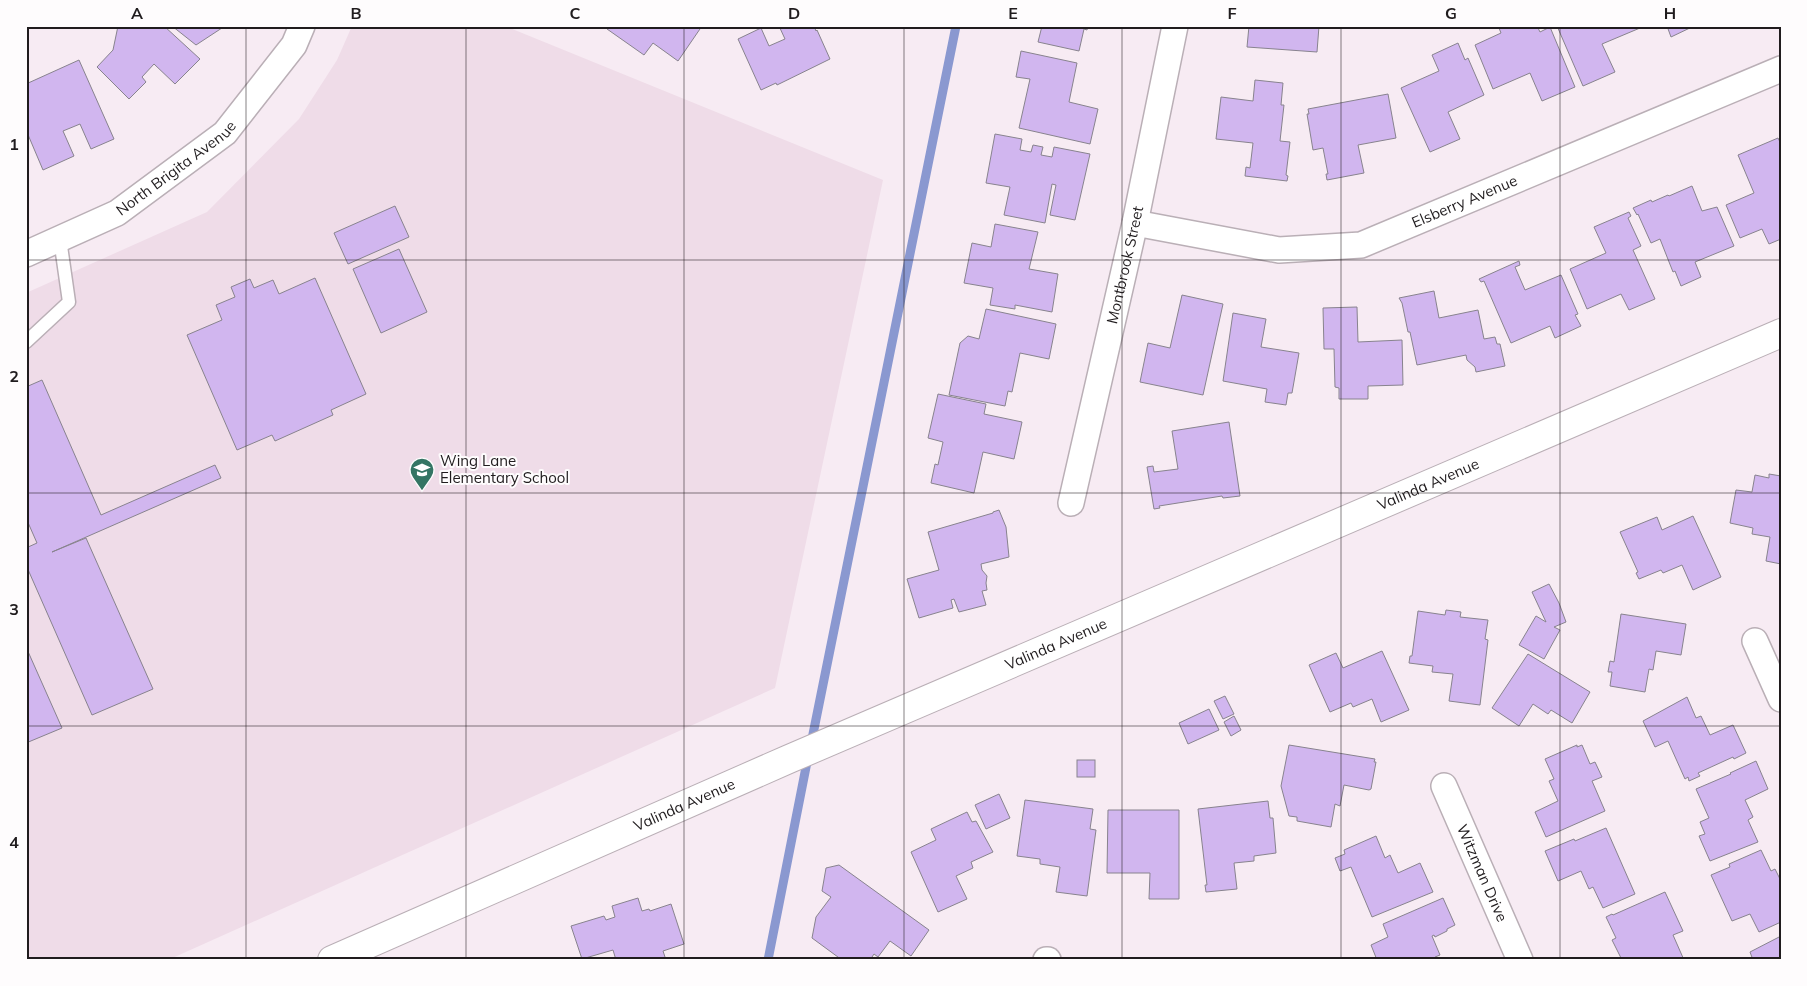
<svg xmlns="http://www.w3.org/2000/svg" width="1807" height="986" viewBox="0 0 1807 986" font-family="Mulish,sans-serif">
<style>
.built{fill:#efdce8}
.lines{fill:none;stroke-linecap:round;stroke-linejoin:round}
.stream{stroke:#8a98d0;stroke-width:9}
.building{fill:#d1b6ef;stroke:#88838e}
.lane-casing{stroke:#baafb6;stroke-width:15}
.street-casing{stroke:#baafb6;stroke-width:28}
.secondary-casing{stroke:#baafb6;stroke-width:30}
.lane{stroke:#fff;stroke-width:12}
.street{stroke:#fff;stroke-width:25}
.secondary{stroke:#fff;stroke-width:28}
.grid{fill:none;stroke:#201c1e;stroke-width:1;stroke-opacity:0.55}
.labels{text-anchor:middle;stroke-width:4;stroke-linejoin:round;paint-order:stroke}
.street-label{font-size:15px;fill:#201c1e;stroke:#fefcfd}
.poi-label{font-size:15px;fill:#201c1e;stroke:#fefcfd;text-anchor:start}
.neatline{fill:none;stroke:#201c1e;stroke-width:2}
.grid-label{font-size:16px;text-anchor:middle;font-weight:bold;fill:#201c1e}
</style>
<rect width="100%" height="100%" fill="#f7ebf3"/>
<polygon class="built" points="352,26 505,26 883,180 775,688 168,960 26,960 26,293 207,212 299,119 337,60"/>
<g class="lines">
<g class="stream">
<polyline points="811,744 956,26"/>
<polyline points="768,960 808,757"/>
</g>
</g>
<g class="building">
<polygon points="118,26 164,26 200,59 175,84 154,64 142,77 146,82 129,99 97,67 113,50"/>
<polygon points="172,26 225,26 196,45"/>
<polygon points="609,26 702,26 678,61 653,43 644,55 607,29"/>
<polygon points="779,26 814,26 816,31 817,30 830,59 777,85 776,83 761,90 738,39 761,28 769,46 785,39"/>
<polygon points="1042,26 1088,26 1087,30 1084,29 1079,51 1038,42"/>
<polygon points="1249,26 1319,26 1317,52 1247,47"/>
<polygon points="1502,26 1537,26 1540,32 1550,27 1575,87 1542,101 1530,73 1493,89 1475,45 1501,33 1499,28"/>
<polygon points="1557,26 1639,26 1640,28 1602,44 1615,72 1583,86"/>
<polygon points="1667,26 1694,26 1671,37"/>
<polygon points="1458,43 1465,60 1468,58 1484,95 1448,112 1460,139 1430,152 1401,88 1439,71 1432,55"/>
<polygon points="1021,51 1077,63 1069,102 1098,109 1090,144 1019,128 1030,79 1016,77"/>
<polygon points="79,60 114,139 91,149 80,124 63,131 74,156 43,170 26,130 26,84"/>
<polygon points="1255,80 1283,83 1281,105 1284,105 1280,141 1290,142 1286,175 1288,176 1287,181 1245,176 1246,167 1250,168 1253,143 1216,139 1221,97 1253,101"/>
<polygon points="1388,94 1396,138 1358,145 1364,173 1327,180 1326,174 1328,174 1323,148 1313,150 1307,114 1309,114 1308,109"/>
<polygon points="995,134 1022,139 1020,150 1031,152 1033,145 1043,147 1041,155 1052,157 1054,147 1090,154 1075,220 1050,215 1056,185 1052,184 1045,223 1004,215 1010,187 986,183"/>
<polygon points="1778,138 1781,144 1781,239 1769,244 1762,229 1740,238 1726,205 1754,193 1738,155"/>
<polygon points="1692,186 1702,211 1717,207 1734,246 1695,262 1701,277 1681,286 1675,271 1673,272 1660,239 1651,243 1638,214 1637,215 1633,208 1651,200 1652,202 1668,195 1669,196"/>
<polygon points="395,206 409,237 348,264 334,233"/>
<polygon points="1629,212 1631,216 1628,218 1641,246 1633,250 1655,299 1629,310 1621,294 1587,309 1570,269 1606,253 1594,227"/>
<polygon points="995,224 1038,232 1029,269 1058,274 1052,312 1015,305 1015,309 990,305 993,288 964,283 972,243 991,247"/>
<polygon points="399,249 427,312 381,333 353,269"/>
<polygon points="1519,261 1520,265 1515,267 1525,290 1561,275 1578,314 1575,315 1581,326 1555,338 1550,326 1511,343 1484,281 1481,282 1479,279"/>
<polygon points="315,278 366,394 331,410 333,415 275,441 272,435 237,450 187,335 222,320 216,305 235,297 231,287 250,279 254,288 273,280 279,294"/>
<polygon points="1434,291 1439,318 1478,310 1484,339 1495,337 1497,344 1500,344 1505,366 1476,372 1475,367 1467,360 1466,355 1417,365 1410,332 1408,332 1402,303 1399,298"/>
<polygon points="1182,295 1223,304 1203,395 1140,382 1148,343 1170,348"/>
<polygon points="1357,307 1358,342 1402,340 1403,385 1368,386 1368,399 1339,399 1339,388 1335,387 1334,349 1324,349 1323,308"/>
<polygon points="986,309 1056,324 1049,359 1020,353 1012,392 1008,391 1005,406 949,395 960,343 968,336 979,339"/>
<polygon points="1233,313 1266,319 1261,347 1299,353 1292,393 1288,393 1286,405 1265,402 1267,389 1223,381"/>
<polygon points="42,380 101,515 215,465 221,478 52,552 86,538 153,689 92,715 26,565 26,548 37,543 26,518 26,387"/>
<polygon points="938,394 986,404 984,414 1022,422 1014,459 983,452 974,493 931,483 935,464 938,465 943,442 928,438"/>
<polygon points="1229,422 1240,496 1223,498 1222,496 1159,506 1160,508 1154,509 1147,467 1153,466 1154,472 1178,469 1172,431"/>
<polygon points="1769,474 1781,476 1781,564 1766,561 1770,537 1752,534 1753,528 1730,523 1736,490 1752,492 1755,475 1769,478"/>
<polygon points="999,510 1006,527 1009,557 981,564 982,570 987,576 986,583 987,590 982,591 986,605 959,612 954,599 951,600 953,608 919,618 907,579 939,570 928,532 993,513 993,512"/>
<polygon points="1693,516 1721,577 1693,590 1682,565 1663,573 1661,570 1639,579 1636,573 1638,572 1620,532 1657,517 1662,530"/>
<polygon points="1549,584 1559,603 1566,622 1554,627 1560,630 1544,659 1519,645 1536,616 1546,622 1532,592"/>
<polygon points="1446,610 1461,612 1460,617 1488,620 1485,639 1488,640 1480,705 1449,701 1453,674 1432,672 1433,666 1409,663 1410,656 1412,656 1418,611 1445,615"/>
<polygon points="1621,614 1686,624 1681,655 1656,651 1653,670 1649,669 1645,692 1610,686 1612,672 1608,672 1610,661 1614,662"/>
<polygon points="26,647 62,728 26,743"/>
<polygon points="1382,651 1409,710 1381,722 1372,699 1353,707 1351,703 1330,712 1309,665 1336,653 1343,668"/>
<polygon points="1528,654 1590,692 1572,723 1551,710 1548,714 1533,704 1519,726 1492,708"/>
<polygon points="1225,696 1234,714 1223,719 1214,701"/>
<polygon points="1687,697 1696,718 1701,716 1710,735 1733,725 1746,753 1734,759 1733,757 1698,773 1700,776 1689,781 1688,777 1685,779 1668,741 1655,747 1643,721"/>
<polygon points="1209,709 1219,730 1188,744 1179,723"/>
<polygon points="1234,716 1241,730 1231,736 1224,722"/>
<polygon points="1289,745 1375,759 1374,762 1376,762 1371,789 1369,790 1344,785 1340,806 1335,804 1331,827 1297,821 1297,817 1289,816 1281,786"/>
<polygon points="1577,745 1577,747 1582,745 1590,764 1595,762 1602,777 1592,781 1605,811 1546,837 1535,812 1558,801 1549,781 1554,779 1545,759"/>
<rect x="1077" y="760" width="18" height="17"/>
<polygon points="1756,761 1768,789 1745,800 1753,817 1748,820 1758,842 1710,861 1699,836 1705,834 1700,822 1709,818 1696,789 1731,774 1730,773"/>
<polygon points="999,794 1010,818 986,829 975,805"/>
<polygon points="1025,800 1093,809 1090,829 1096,830 1087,896 1056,892 1060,867 1040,864 1040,859 1017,856"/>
<polygon points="1268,801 1270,818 1273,818 1276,853 1254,856 1254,861 1234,863 1237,889 1206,892 1205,885 1207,885 1198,809"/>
<polygon points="1108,810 1179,810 1179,899 1149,899 1150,873 1107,873"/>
<polygon points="967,812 972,822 976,821 993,852 971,862 973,868 956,876 967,899 938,912 911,852 936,840 931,829"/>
<polygon points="1606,828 1635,894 1603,908 1593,887 1589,889 1581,871 1558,881 1545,851 1574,839 1575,841"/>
<polygon points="1376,836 1385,858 1390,855 1398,873 1420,863 1433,892 1372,917 1351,867 1340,871 1335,858 1345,854 1344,850"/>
<polygon points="1761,850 1771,871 1775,869 1781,881 1781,922 1759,932 1750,914 1732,921 1711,875 1730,867 1729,864"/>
<polygon points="839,865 929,930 911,956 890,941 878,957 874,954 870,960 842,960 812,938 816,917 831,897 822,891 826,868"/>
<polygon points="1665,892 1683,931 1673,935 1684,960 1617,960 1621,958 1612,940 1616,938 1606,917 1612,914 1613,915"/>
<polygon points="638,898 642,911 649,909 650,911 671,904 684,944 663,951 666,960 616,960 613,950 582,959 571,926 604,916 606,920 615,917 612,906"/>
<polygon points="1443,898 1455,925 1447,929 1447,931 1435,937 1434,935 1432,936 1440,955 1435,957 1436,960 1377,960 1371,945 1388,937 1383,924"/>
<polygon points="1781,936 1781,960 1753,960 1750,952"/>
</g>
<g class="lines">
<defs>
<polyline id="lane" points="26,342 69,302 60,239"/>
<g id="street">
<path id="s1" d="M1135,223L1279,250L1361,245L1781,69"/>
<path id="s2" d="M26,254L117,213L225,133L294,45L302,26"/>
<path id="s3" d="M1071,503L1135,223L1175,26"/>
<polyline points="1755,641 1781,699"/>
<path id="s4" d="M1444,786L1520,960"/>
<polyline points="1046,960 1048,960"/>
</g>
<g id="secondary">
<path id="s5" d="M332,960L789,759L1781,333"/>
</g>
</defs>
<use href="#lane" class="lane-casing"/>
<use href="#street" class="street-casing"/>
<use href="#secondary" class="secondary-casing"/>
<use href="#lane" class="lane"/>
<use href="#street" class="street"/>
<use href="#secondary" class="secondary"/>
</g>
<path class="grid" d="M246,26V960M466,26V960M684,26V960M904,26V960M1122,26V960M1341,26V960M1560,26V960M26,260H1781M26,493H1781M26,726H1781"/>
<defs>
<symbol id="school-pin" viewBox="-11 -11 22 30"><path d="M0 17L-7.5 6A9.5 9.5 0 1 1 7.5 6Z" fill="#347564" stroke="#fefcfd"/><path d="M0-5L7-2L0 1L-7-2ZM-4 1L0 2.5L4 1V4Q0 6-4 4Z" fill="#fff"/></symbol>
</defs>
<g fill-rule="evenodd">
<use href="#school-pin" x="408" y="456" width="28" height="38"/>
</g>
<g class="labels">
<g class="street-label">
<text dy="5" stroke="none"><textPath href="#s2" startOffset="174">North Brigita Avenue</textPath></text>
<text dy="5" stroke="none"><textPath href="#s1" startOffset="341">Elsberry Avenue</textPath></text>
<text dy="5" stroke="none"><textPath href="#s3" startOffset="244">Montbrook Street</textPath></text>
<text dy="5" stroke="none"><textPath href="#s5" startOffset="1195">Valinda Avenue</textPath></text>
<text dy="5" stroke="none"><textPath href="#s5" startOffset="790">Valinda Avenue</textPath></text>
<text dy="5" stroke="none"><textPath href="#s5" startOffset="385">Valinda Avenue</textPath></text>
<text dy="5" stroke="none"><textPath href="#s4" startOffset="95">Witzman Drive</textPath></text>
</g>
<g class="poi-label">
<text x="440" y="466">Wing Lane<tspan x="440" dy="17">Elementary School</tspan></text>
</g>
</g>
<rect width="1807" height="986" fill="none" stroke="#fefcfd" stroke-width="55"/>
<rect x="28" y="28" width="1752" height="930" class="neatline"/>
<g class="grid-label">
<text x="137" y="19">A</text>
<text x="356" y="19">B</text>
<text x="575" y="19">C</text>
<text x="794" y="19">D</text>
<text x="1013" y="19">E</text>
<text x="1232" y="19">F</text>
<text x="1451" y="19">G</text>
<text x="1670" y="19">H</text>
<text x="14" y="150">1</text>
<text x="14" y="382">2</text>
<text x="14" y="615">3</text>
<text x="14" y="848">4</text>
</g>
</svg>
